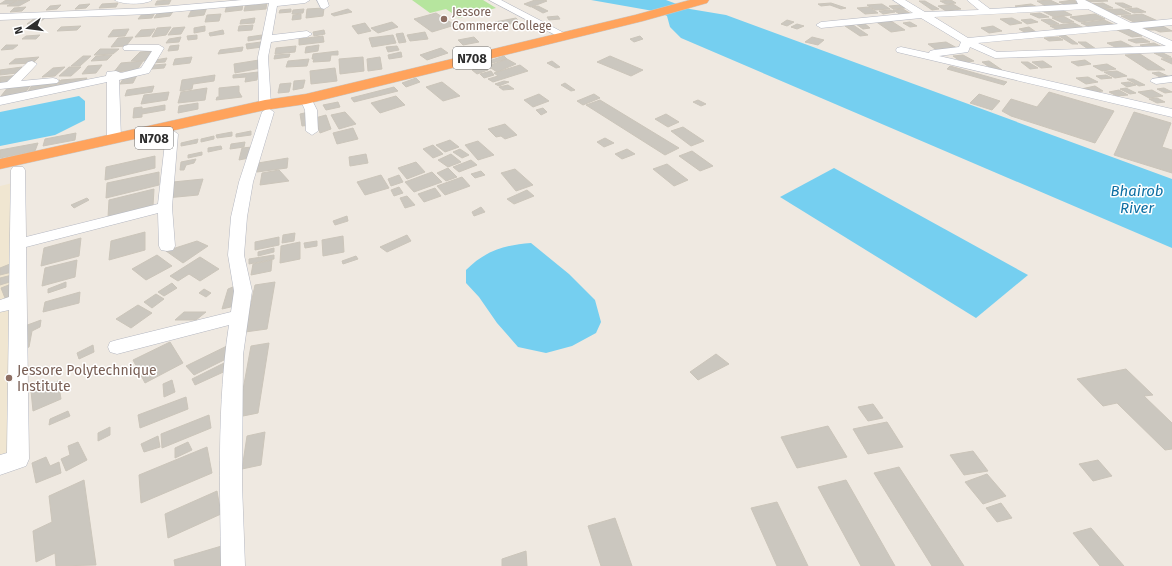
<svg xmlns="http://www.w3.org/2000/svg" width="1172" height="566" viewBox="0 0 1172 566" font-family="'Fira Sans',sans-serif">
<style>
.education{fill:#f0e6d1}
.green{fill:#b6e59e}
.water{fill:#75cff0}
.building{fill:#cbc7bf;stroke:#cbc5ba}
.lines{fill:none;stroke-linecap:round;stroke-linejoin:round}
.minor-casing{stroke:#b4b7c1;stroke-width:1}
.highway-casing{stroke:#c9c9c9;stroke-width:1}
.minor{fill:#fff;fill-rule:evenodd}
.highway{fill:#ffa35c;fill-rule:evenodd}
.education-dot{fill:#8d6e63;stroke:#fff;stroke-width:1.5}
.labels{text-anchor:middle;stroke-width:3;stroke-linejoin:round;paint-order:stroke}
.far-education-label{font-size:12px;fill:#785e54;stroke:#fff;text-anchor:start}
.shield{fill:#fff;stroke:#6d6d6d;stroke-width:1}
.shield-label{font-size:13px;font-weight:bold;fill:#2e2e2e}
.education-label{font-size:14px;fill:#785e54;stroke:#fff;text-anchor:start}
.water-label{font-size:15px;font-style:italic;fill:#0d6fa3;stroke:#fff}
</style>
<rect width="100%" height="100%" fill="#efe9e1"/>
<polygon class="education" points="21,181 16,456 0,461 0,186"/>
<polygon class="green" points="412,0 483,0 496,8 459,18 446,9 430,13"/>
<g class="water">
<polygon points="591,0 666,0 690,9 726,15 1172,179 1172,248 681,38 670,27 667,16 659,12"/>
<polygon points="79,96 85,101 85,120 55,135 0,146 0,112"/>
<polygon points="834,168 1028,275 976,318 780,197"/>
<path d="M531,243L569,274L595,300L601,322L596,333L572,346L546,353L518,347L497,323L479,297L466,283V270C485,251 504,245 531,243Z"/>
</g>
<g class="building">
<polygon points="6,0 17,0 11,4 0,4"/>
<polygon points="18,0 30,0 19,6 7,6"/>
<polygon points="171,0 169,4 155,5 157,1"/>
<polygon points="535,0 544,0 547,1 531,7 524,4"/>
<polygon points="951,0 956,3 946,4 940,1"/>
<polygon points="1050,0 1063,6 1049,8 1037,1"/>
<polygon points="1073,0 1085,5 1070,7 1059,2"/>
<polygon points="1083,0 1105,0 1108,1 1088,2"/>
<polygon points="267,1 266,9 244,11 246,3"/>
<polygon points="919,1 925,1 939,9 932,10"/>
<polygon points="118,3 116,7 99,8 102,4"/>
<polygon points="243,3 242,10 225,12 227,5"/>
<polygon points="831,3 846,8 841,9 830,5 821,6 818,4"/>
<polygon points="1103,3 1113,8 1098,9 1088,4"/>
<polygon points="1115,3 1123,3 1132,7 1124,8"/>
<polygon points="90,4 86,8 75,9 79,5"/>
<polygon points="882,4 890,9 875,10 867,5"/>
<polygon points="953,4 961,9 946,11 938,6"/>
<polygon points="1031,4 1040,8 1023,10 1015,6"/>
<polygon points="61,5 57,9 46,10 50,6"/>
<polygon points="901,5 905,8 893,9 889,6"/>
<polygon points="538,6 548,11 543,13 532,7"/>
<polygon points="26,7 22,11 10,12 14,8"/>
<polygon points="207,7 204,15 188,17 192,9"/>
<polygon points="869,7 878,13 865,14 857,8"/>
<polygon points="324,8 323,16 306,18 307,9"/>
<polygon points="1137,8 1146,12 1134,13 1125,9"/>
<polygon points="291,9 291,12 279,13 280,10"/>
<polygon points="304,9 303,13 292,14 293,10"/>
<polygon points="348,9 352,12 334,16 331,14"/>
<polygon points="903,9 911,14 901,15 893,10"/>
<polygon points="1060,9 1072,15 1054,17 1042,11"/>
<polygon points="1121,9 1131,14 1109,15 1099,10"/>
<polygon points="174,10 170,16 154,18 159,11"/>
<polygon points="891,10 895,12 883,14 879,11"/>
<polygon points="156,11 152,18 138,19 143,13"/>
<polygon points="436,13 455,25 432,32 414,19"/>
<polygon points="1040,13 1049,17 1039,18 1030,14"/>
<polygon points="221,14 219,21 205,22 207,15"/>
<polygon points="301,14 301,19 292,20 293,15"/>
<polygon points="1095,14 1105,19 1080,22 1070,17"/>
<polygon points="1142,14 1158,21 1136,23 1121,16"/>
<polygon points="558,16 560,19 549,20 547,17"/>
<polygon points="1063,16 1074,22 1063,23 1052,18"/>
<polygon points="35,18 45,18 37,24 27,24"/>
<polygon points="255,18 254,23 240,24 241,20"/>
<polygon points="516,18 520,22 499,26 495,22"/>
<polygon points="1012,18 1022,23 1010,25 1000,19"/>
<polygon points="888,19 905,30 891,32 875,21"/>
<polygon points="1031,19 1038,22 1027,24 1021,20"/>
<polygon points="1050,19 1059,24 1050,25 1041,20"/>
<polygon points="787,20 794,22 787,26 781,24"/>
<polygon points="1104,20 1115,25 1092,28 1081,23"/>
<polygon points="534,21 541,25 529,28 523,24"/>
<polygon points="392,22 398,27 378,33 371,28"/>
<polygon points="910,22 917,26 910,27 903,23"/>
<polygon points="365,23 371,31 358,34 352,26"/>
<polygon points="864,23 870,28 863,29 856,24"/>
<polygon points="1074,23 1084,28 1060,31 1050,26"/>
<polygon points="1157,23 1172,31 1160,32 1155,30 1148,30 1138,25"/>
<polygon points="797,24 804,26 797,29 791,27"/>
<polygon points="253,25 252,30 238,31 239,26"/>
<polygon points="853,25 868,35 860,36 845,26"/>
<polygon points="81,26 77,30 57,31 61,27"/>
<polygon points="205,26 205,31 194,33 194,28"/>
<polygon points="993,26 1002,31 989,33 981,28"/>
<polygon points="171,27 166,35 152,37 157,28"/>
<polygon points="185,27 181,34 168,35 173,28"/>
<polygon points="1029,27 1036,32 1026,33 1019,29"/>
<polygon points="1124,27 1142,36 1132,37 1113,28"/>
<polygon points="129,29 125,36 108,37 113,30"/>
<polygon points="155,29 150,36 135,37 141,30"/>
<polygon points="223,30 224,34 210,36 209,33"/>
<polygon points="324,30 325,34 314,36 313,32"/>
<polygon points="425,32 428,39 410,41 407,35"/>
<polygon points="403,33 406,42 399,43 396,34"/>
<polygon points="40,35 36,39 22,39 26,36"/>
<polygon points="197,35 197,39 188,40 187,36"/>
<polygon points="262,35 261,39 248,41 248,37"/>
<polygon points="393,35 396,43 372,47 369,38"/>
<polygon points="1065,35 1078,44 1072,44 1059,36"/>
<polygon points="323,36 324,42 299,45 299,39"/>
<polygon points="640,36 643,39 634,42 630,39"/>
<polygon points="133,37 126,46 111,47 118,38"/>
<polygon points="181,37 179,42 166,43 169,39"/>
<polygon points="474,37 479,42 463,45 458,40"/>
<polygon points="812,37 824,40 818,45 805,42"/>
<polygon points="1058,37 1063,40 1049,41 1044,38"/>
<polygon points="1142,38 1150,42 1136,43 1128,40"/>
<polygon points="1121,41 1135,48 1121,50 1107,43"/>
<polygon points="261,42 262,47 247,49 246,44"/>
<polygon points="946,42 957,48 938,51 928,44"/>
<polygon points="1078,42 1086,42 1099,51 1091,51"/>
<polygon points="1154,43 1162,47 1147,49 1140,45"/>
<polygon points="6,45 18,45 13,49 1,50"/>
<polygon points="179,45 178,50 168,51 170,46"/>
<polygon points="319,45 318,51 305,53 306,47"/>
<polygon points="296,46 295,52 275,54 276,48"/>
<polygon points="397,46 399,50 388,52 386,47"/>
<polygon points="243,47 242,51 218,54 220,50"/>
<polygon points="441,48 448,53 427,60 420,55"/>
<polygon points="100,49 119,49 113,54 94,55"/>
<polygon points="153,51 145,61 131,61 140,52"/>
<polygon points="338,51 338,55 331,55 330,61 313,62 314,59 312,59 313,54"/>
<polygon points="401,52 402,57 389,59 388,55"/>
<polygon points="1161,52 1171,57 1164,58 1154,53"/>
<polygon points="290,54 289,57 274,59 275,55"/>
<polygon points="1140,54 1165,70 1148,70 1125,55"/>
<polygon points="112,55 107,60 91,61 96,56"/>
<polygon points="963,55 974,61 963,63 953,56"/>
<polygon points="83,56 91,56 80,66 71,66"/>
<polygon points="504,56 507,59 485,65 483,63"/>
<polygon points="610,56 643,70 631,76 597,62"/>
<polygon points="39,57 33,63 9,64 15,59"/>
<polygon points="192,57 190,63 173,65 175,59"/>
<polygon points="363,57 364,71 340,74 339,59"/>
<polygon points="380,57 382,69 368,71 367,59"/>
<polygon points="167,58 165,62 152,63 155,60"/>
<polygon points="1172,58 1172,64 1161,59"/>
<polygon points="309,59 307,66 286,67 288,61"/>
<polygon points="507,59 516,64 497,72 488,66"/>
<polygon points="259,60 261,68 235,73 234,64"/>
<polygon points="1085,60 1091,64 1078,66 1071,62"/>
<polygon points="143,61 137,70 114,72 121,63"/>
<polygon points="552,61 560,67 556,68 547,63"/>
<polygon points="989,61 1002,70 995,71 982,62"/>
<polygon points="1043,61 1052,67 1041,68 1032,62"/>
<polygon points="1021,62 1028,62 1038,68 1030,69"/>
<polygon points="166,64 164,68 151,69 154,65"/>
<polygon points="1107,64 1116,69 1102,71 1093,66"/>
<polygon points="102,65 96,73 82,74 88,66"/>
<polygon points="520,65 528,71 493,82 488,79 498,76 494,73"/>
<polygon points="485,66 488,70 477,74 472,70"/>
<polygon points="950,66 1007,82 1004,85 947,69"/>
<polygon points="22,67 17,73 0,75 0,70"/>
<polygon points="65,67 55,76 42,77 53,68"/>
<polygon points="69,67 81,67 71,76 59,76"/>
<polygon points="335,68 337,81 311,84 310,71"/>
<polygon points="491,71 494,75 484,78 480,74"/>
<polygon points="1117,71 1127,76 1115,78 1104,72"/>
<polygon points="258,72 257,80 245,82 246,77 233,78 233,75"/>
<polygon points="1159,72 1170,77 1162,78 1152,73"/>
<polygon points="138,73 133,83 120,84 126,74"/>
<polygon points="21,75 12,84 0,85 0,77"/>
<polygon points="215,75 214,81 193,84 192,89 180,91 182,80"/>
<polygon points="1106,75 1112,78 1101,79 1096,76"/>
<polygon points="1088,77 1098,82 1086,84 1076,78"/>
<polygon points="87,78 83,84 56,88 61,80"/>
<polygon points="416,78 420,82 406,87 402,83"/>
<polygon points="1127,79 1133,79 1145,85 1139,86"/>
<polygon points="60,80 55,88 28,91 34,83"/>
<polygon points="305,80 303,88 293,90 294,81"/>
<polygon points="504,81 509,82 499,86 495,84"/>
<polygon points="442,82 460,96 443,101 426,87"/>
<polygon points="1129,82 1136,85 1127,87 1121,83"/>
<polygon points="32,83 25,93 1,96 9,86"/>
<polygon points="291,83 289,92 278,93 280,84"/>
<polygon points="565,83 575,90 571,91 561,85"/>
<polygon points="508,85 514,89 503,90 499,87"/>
<polygon points="154,86 152,92 125,96 127,90"/>
<polygon points="239,86 239,92 242,97 216,100 217,97 219,97 219,88"/>
<polygon points="1095,86 1103,91 1088,93 1081,89"/>
<polygon points="394,87 398,91 354,102 351,98"/>
<polygon points="207,88 205,100 178,103 181,92"/>
<polygon points="1126,88 1136,93 1130,94 1120,89"/>
<polygon points="1164,88 1172,92 1165,93 1157,89"/>
<polygon points="1119,90 1128,95 1117,96 1109,92"/>
<polygon points="1152,90 1163,96 1149,98 1138,92"/>
<polygon points="169,92 167,100 141,104 144,95"/>
<polygon points="1049,92 1114,111 1095,143 1011,116 1002,111 1011,99 1037,107"/>
<polygon points="539,94 549,101 533,107 524,100"/>
<polygon points="594,94 600,98 583,105 577,101"/>
<polygon points="979,94 1000,101 992,110 970,103"/>
<polygon points="396,96 405,105 380,113 371,103"/>
<polygon points="1157,98 1165,102 1157,103 1149,99"/>
<polygon points="600,100 679,148 665,155 586,105"/>
<polygon points="698,100 706,104 701,106 693,102"/>
<polygon points="338,102 340,107 326,110 323,105"/>
<polygon points="198,103 198,109 178,113 179,106"/>
<polygon points="165,105 165,110 142,114 142,117 133,118 134,108 142,107 142,109"/>
<polygon points="543,108 547,112 541,115 536,110"/>
<polygon points="309,112 311,125 302,126 300,114"/>
<polygon points="345,112 356,124 339,129 331,115"/>
<polygon points="1134,112 1171,123 1162,147 1172,150 1172,173 1114,155"/>
<polygon points="666,114 679,122 668,127 655,119"/>
<polygon points="326,115 331,129 320,133 315,118"/>
<polygon points="505,124 517,135 505,139 501,136 496,137 488,129"/>
<polygon points="683,127 704,141 691,146 671,131"/>
<polygon points="353,128 358,139 337,144 333,133"/>
<polygon points="251,131 251,135 236,137 236,134"/>
<polygon points="232,132 232,136 217,138 216,135"/>
<polygon points="76,133 75,140 43,146 45,139"/>
<polygon points="214,136 214,139 201,142 201,139"/>
<polygon points="605,138 614,143 604,147 597,142"/>
<polygon points="198,139 197,143 181,146 181,143"/>
<polygon points="450,140 459,147 445,152 436,145"/>
<polygon points="478,141 494,155 478,160 465,145"/>
<polygon points="245,142 244,147 230,149 231,144"/>
<polygon points="38,143 35,151 0,158 0,150"/>
<polygon points="433,145 443,154 433,158 423,149"/>
<polygon points="221,146 222,149 208,152 208,148"/>
<polygon points="252,147 249,158 239,160 242,148"/>
<polygon points="460,149 469,155 462,158 453,152"/>
<polygon points="627,149 635,154 622,159 615,154"/>
<polygon points="692,151 713,166 700,171 679,156"/>
<polygon points="202,152 202,155 188,158 188,155"/>
<polygon points="366,154 368,163 350,166 349,157"/>
<polygon points="451,154 461,162 448,167 438,160"/>
<polygon points="155,156 155,168 105,180 106,167"/>
<polygon points="288,158 287,168 257,172 258,163"/>
<polygon points="196,159 194,163 186,165 184,170 180,170 181,162"/>
<polygon points="471,160 477,165 459,172 453,167"/>
<polygon points="416,162 425,172 407,179 398,168"/>
<polygon points="667,164 688,180 674,186 653,169"/>
<polygon points="448,168 457,177 446,181 437,173"/>
<polygon points="515,169 533,185 516,191 501,173"/>
<polygon points="279,170 289,181 260,185 262,173"/>
<polygon points="481,171 485,175 475,178 471,174"/>
<polygon points="159,172 159,185 106,198 107,183"/>
<polygon points="432,172 442,182 414,192 405,182"/>
<polygon points="381,175 389,188 365,195 357,182"/>
<polygon points="399,175 403,182 391,186 388,179"/>
<polygon points="462,177 470,186 445,195 437,186"/>
<polygon points="203,179 198,195 166,198 173,182"/>
<polygon points="399,187 403,193 394,196 391,190"/>
<polygon points="435,188 441,196 424,202 418,194"/>
<polygon points="154,189 153,206 108,217 109,200"/>
<polygon points="527,190 534,196 514,204 507,199"/>
<polygon points="407,196 415,205 405,208 400,198"/>
<polygon points="87,198 89,200 74,208 71,205"/>
<polygon points="481,207 485,212 474,216 472,212"/>
<polygon points="347,216 348,221 335,225 333,221"/>
<polygon points="145,232 145,250 109,260 111,241"/>
<polygon points="295,233 294,241 282,243 283,235"/>
<polygon points="407,235 411,241 387,252 380,247"/>
<polygon points="343,236 344,252 323,256 322,240"/>
<polygon points="279,237 279,245 255,250 255,242"/>
<polygon points="81,238 79,256 41,266 44,248"/>
<polygon points="197,241 208,246 183,263 166,251"/>
<polygon points="317,241 317,246 305,248 304,243"/>
<polygon points="300,242 300,259 280,263 281,246"/>
<polygon points="274,248 274,252 258,256 258,252"/>
<polygon points="157,255 172,266 146,280 132,269"/>
<polygon points="274,255 274,259 249,264 249,259"/>
<polygon points="356,256 358,259 343,264 342,261"/>
<polygon points="200,257 219,269 200,281 189,274 178,281 170,276"/>
<polygon points="77,260 75,277 42,286 45,268"/>
<polygon points="272,260 271,271 251,275 253,264"/>
<polygon points="15,262 16,271 0,275 0,268"/>
<polygon points="16,274 16,280 0,285 0,278"/>
<polygon points="66,282 66,287 48,293 48,289"/>
<polygon points="275,282 267,329 245,332 255,285"/>
<polygon points="14,283 16,292 5,298 1,288"/>
<polygon points="172,283 177,288 164,296 158,292"/>
<polygon points="240,284 235,306 222,309 228,289"/>
<polygon points="204,289 211,293 206,297 199,293"/>
<polygon points="80,292 79,303 43,312 45,302"/>
<polygon points="156,294 164,299 152,308 144,302"/>
<polygon points="138,305 152,313 131,328 116,319"/>
<polygon points="184,312 206,312 196,320 175,320"/>
<polygon points="41,320 40,327 32,331 29,347 21,350 22,327"/>
<polygon points="170,342 183,363 145,383 133,360"/>
<polygon points="269,343 258,413 238,417 251,346"/>
<polygon points="231,344 234,355 194,375 186,366"/>
<polygon points="93,345 94,352 79,359 77,353"/>
<polygon points="716,354 729,364 698,380 690,372"/>
<polygon points="232,359 230,369 195,385 192,379"/>
<polygon points="1126,369 1153,395 1144,396 1172,423 1172,449 1165,450 1117,403 1103,406 1077,379"/>
<polygon points="172,380 175,392 164,397 163,384"/>
<polygon points="58,381 61,399 33,411 31,391"/>
<polygon points="186,397 188,409 140,428 138,415"/>
<polygon points="873,404 883,418 868,421 858,407"/>
<polygon points="68,411 70,416 49,425 50,419"/>
<polygon points="209,415 211,428 162,448 161,434"/>
<polygon points="887,422 903,447 868,454 853,429"/>
<polygon points="828,426 847,457 797,468 781,437"/>
<polygon points="110,427 110,435 98,441 98,433"/>
<polygon points="265,432 261,465 242,469 247,436"/>
<polygon points="158,436 160,447 144,452 141,444"/>
<polygon points="78,442 87,460 66,471 61,459 70,455 68,446"/>
<polygon points="188,442 192,450 175,458 175,448"/>
<polygon points="207,447 212,473 141,503 139,475"/>
<polygon points="973,451 988,471 964,475 950,455"/>
<polygon points="46,457 50,466 59,462 61,473 36,483 32,463"/>
<polygon points="1098,460 1112,476 1093,481 1079,464"/>
<polygon points="899,467 964,566 932,566 874,473"/>
<polygon points="987,474 1006,496 983,504 965,482"/>
<polygon points="84,480 96,565 56,566 55,553 36,562 33,531 52,522 49,496"/>
<polygon points="846,480 895,566 861,566 818,487"/>
<polygon points="217,491 221,514 168,538 165,514"/>
<polygon points="777,502 808,566 777,566 751,508"/>
<polygon points="1001,503 1012,518 997,522 986,508"/>
<polygon points="615,518 632,566 601,566 588,526"/>
<polygon points="1091,528 1124,566 1100,566 1073,533"/>
<polygon points="225,545 225,566 175,566 174,560"/>
<polygon points="526,551 527,566 502,566 502,559"/>
</g>
<g class="lines">
<defs>
<g id="minor">
<path d="M115,0H152C146,5 121,5 115,0Z"/>
<polygon points="242,0 310,0 305,3 277,6 272,35 307,31 312,34 307,37 271,42 268,57 271,105 265,109 259,105 258,57 269,3 149,14 0,20 0,14 149,8"/>
<polygon points="317,0 327,0 329,6 324,9 321,8"/>
<polygon points="489,0 501,0 570,36 569,38 561,38"/>
<path d="M893,0H905L925,12L979,10L967,0H978L990,9L1078,4L1076,0H1085L1131,23L1172,19V25L1142,28L1172,41V52L995,58L970,47L968,52L939,56L1172,109V117L897,52L896,50L897,48L901,47L929,53L930,51L934,50L959,47L961,42L921,18L821,28L816,25L821,22L913,13ZM1088,9L1118,24L968,38L934,17ZM1129,29L1166,46L997,52L978,43Z"/>
<polygon points="128,45 159,45 164,48 149,73 119,80 121,139 119,142 109,142 107,139 107,82 0,105 0,97 106,76 107,72 116,71 121,73 141,68 152,51 124,50 123,48 124,46"/>
<polygon points="32,61 37,64 21,81 53,78 57,79 59,81 57,83 0,89 0,83 7,82 28,62"/>
<polygon points="1172,76 1172,82 1156,84 1150,81 1152,79"/>
<polygon points="306,95 310,96 317,110 318,131 312,135 306,131 305,110 300,99"/>
<path d="M268,108L274,112L253,182L247,217L244,255L252,291L243,355L242,484L245,566H221C220,487 217,403 229,325L117,354L110,352L108,347L110,342L117,340L231,312L234,291L228,255L231,217L239,182L262,112Z"/>
<polygon points="172,130 178,134 172,207 175,246 173,250 167,251 161,250 159,246 158,213 26,247 29,459 26,466 0,475 0,455 7,453 9,310 0,312 0,300 9,297 11,170 13,167 23,167 25,170 26,237 158,204 166,134"/>
</g>
<polygon id="highway" points="690,0 709,0 707,3 643,21 306,104 265,110 0,169 0,159 265,100 306,94 635,15"/>
</defs>
<use href="#minor" class="minor-casing"/>
<use href="#highway" class="highway-casing"/>
<use href="#minor" class="minor"/>
<use href="#highway" class="highway"/>
</g>
<g class="education-dot">
<circle cx="444" cy="19" r="4"/>
<circle cx="9" cy="378" r="4"/>
</g>
<g class="labels">
<g class="far-education-label">
<text x="452" y="16">Jessore<tspan x="452" dy="14">Commerce College</tspan></text>
</g>
<g class="shield">
<rect x="453" y="47" width="38" height="22" rx="3"/>
<rect x="135" y="127" width="38" height="22" rx="3"/>
</g>
<g class="shield-label">
<text x="472" y="63">N708</text>
<text x="154" y="143">N708</text>
</g>
<g class="education-label">
<text x="17" y="375">Jessore Polytechnique<tspan x="17" dy="16">Institute</tspan></text>
</g>
<g class="water-label">
<text x="1137" y="196">Bhairob<tspan x="1137" dy="17">River</tspan></text>
</g>
</g>
<g transform="translate(28 28) rotate(256)" stroke="#ffffff" stroke-width="3" paint-order="stroke">
<path d="M0-3L7 15L0 10L-7 15Z" fill="#2e2e2e"/>
<text y="-6" font-size="11" font-weight="bold" text-anchor="middle" fill="#2e2e2e">N</text>
</g>
</svg>
